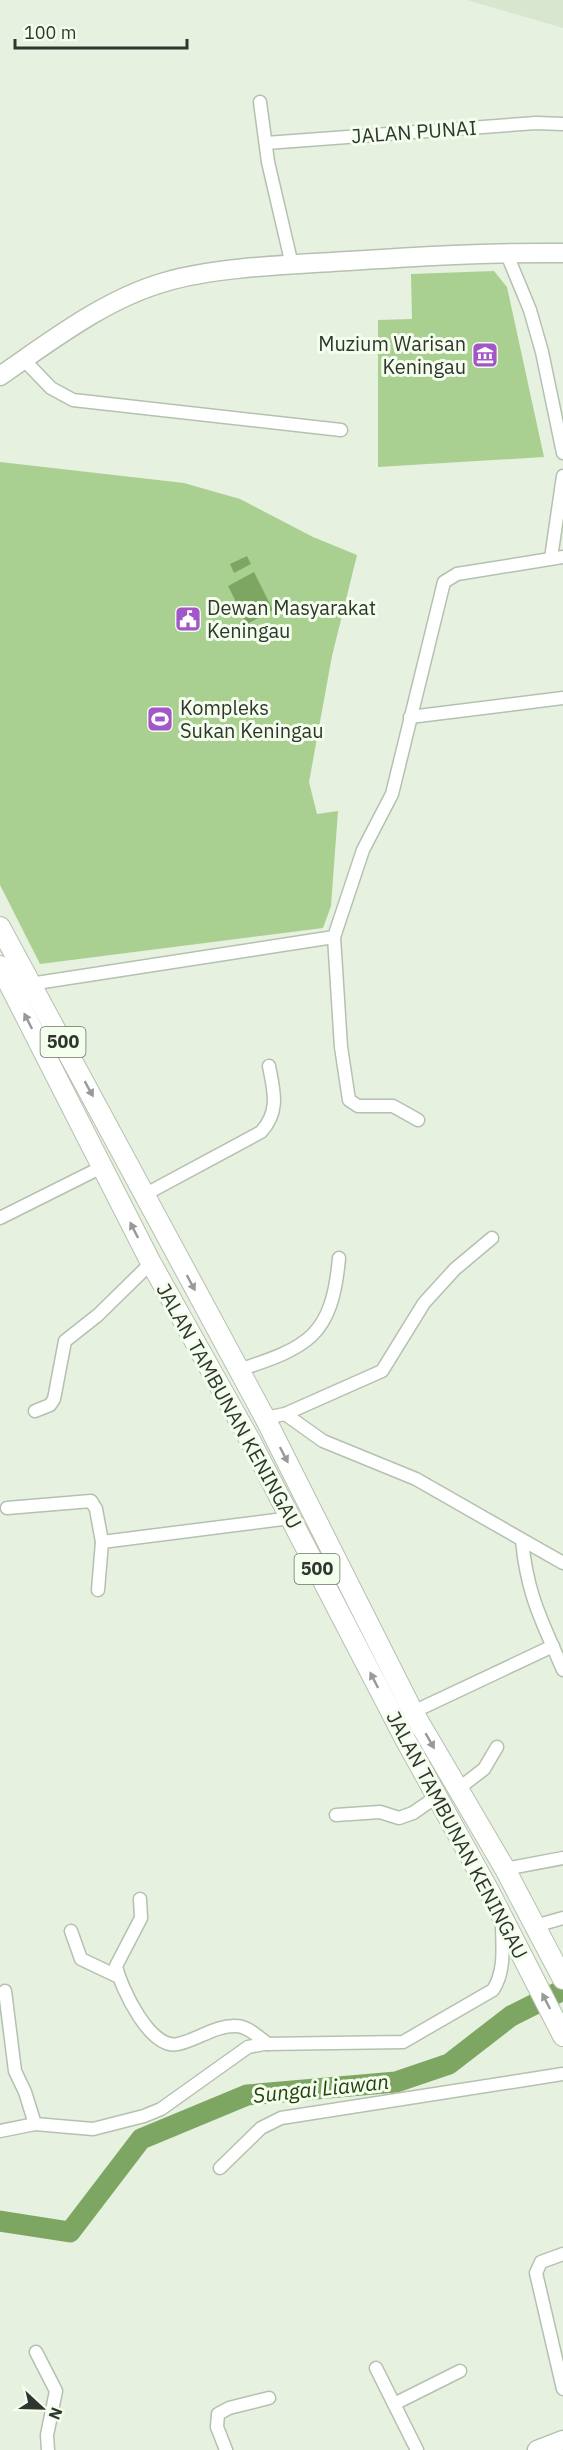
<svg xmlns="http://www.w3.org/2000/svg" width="563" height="2450" viewBox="0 0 563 2450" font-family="'IBM Plex Sans',sans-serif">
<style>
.built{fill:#d8e6cf}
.green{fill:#aad091}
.water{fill:#7ea663}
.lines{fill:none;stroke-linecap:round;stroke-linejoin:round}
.river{stroke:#7ea663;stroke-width:21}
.street-casing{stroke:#b6c0b0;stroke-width:15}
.secondary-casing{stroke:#b6c0b0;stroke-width:21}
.primary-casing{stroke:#b6c0b0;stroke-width:22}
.street{stroke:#fff;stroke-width:12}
.secondary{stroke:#fff;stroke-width:18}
.primary{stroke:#fff;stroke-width:20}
.oneway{fill:#989a97}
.labels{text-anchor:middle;stroke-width:6;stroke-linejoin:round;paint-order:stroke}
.shield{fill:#f4feed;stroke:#6c7168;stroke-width:1.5}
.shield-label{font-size:18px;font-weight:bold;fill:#31352f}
.street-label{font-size:20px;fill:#31352f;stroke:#f4feed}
.poi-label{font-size:20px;fill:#31352f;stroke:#f4feed;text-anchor:start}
.water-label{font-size:21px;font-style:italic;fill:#253f0f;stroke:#f4feed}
</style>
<rect width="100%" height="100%" fill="#e6f1e0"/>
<polygon class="built" points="467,0 563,0 563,28"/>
<g class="green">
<polygon points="494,271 507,287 544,457 378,467 378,320 412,319 411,274"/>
<polygon points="0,462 184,483 240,499 313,537 357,555 332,656 309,782 317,814 338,811 331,906 323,928 40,964 0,885"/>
</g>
<g class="water">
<polygon points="247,556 251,564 234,573 230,564"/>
<polygon points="254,572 273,610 247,624 228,586"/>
</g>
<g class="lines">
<polyline class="river" points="0,2221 70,2232 141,2139 247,2095 396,2082 449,2064 511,2016 563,1990"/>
<defs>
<g id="street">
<polyline points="260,102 268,162 292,265"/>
<polyline points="266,143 536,123 563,124"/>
<polyline points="506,252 530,310 542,352 563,453"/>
<polyline points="24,360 51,388 73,400 341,430"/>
<polyline points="551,558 563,476"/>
<polyline points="410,717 563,698"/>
<polyline points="334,937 341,1047 349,1100 358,1106 393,1106 418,1120"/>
<polyline points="30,984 334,937 363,850 392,794 444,582 457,574 563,557"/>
<path d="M144,1195L261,1132C280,1111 274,1092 269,1066"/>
<polyline points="0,1218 102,1167"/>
<path d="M239,1370C308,1347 332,1337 339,1258"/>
<polyline points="35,1411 50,1405 54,1399 65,1341 98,1315 151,1263"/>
<polyline points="285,1414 382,1371 424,1303 455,1269 492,1238"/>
<polyline points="265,1418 285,1414 323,1441 416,1479 563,1563"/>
<polyline points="7,1508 91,1501 96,1509 102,1542"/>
<path d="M522,1540C527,1595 542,1621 563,1670"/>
<polyline points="98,1590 102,1542 291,1518"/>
<polyline points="413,1712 553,1646"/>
<polyline points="458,1789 484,1769 497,1747"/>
<polyline points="336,1815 380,1812 399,1818 413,1813 436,1797"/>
<polyline points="505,1869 563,1858"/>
<path d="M140,1899L141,1918L116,1966C121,1988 150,2050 178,2044C197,2040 216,2025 236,2026C248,2026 258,2037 268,2044"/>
<polyline points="535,1926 563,1918"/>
<polyline points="71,1931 81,1959 119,1977"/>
<path d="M5,1991L15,2071L25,2092L35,2124L93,2129L144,2116L161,2109L248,2047L264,2044L403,2042L493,1990C506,1970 502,1945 502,1922"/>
<polyline points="0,2131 35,2124"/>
<polyline points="220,2168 261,2128 281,2118 563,2074"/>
<polyline points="563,2254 541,2262 536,2273 563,2389"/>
<polyline points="36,2352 56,2391 47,2435 48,2450"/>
<polyline points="376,2368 417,2450"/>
<polyline points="394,2404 460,2371"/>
<polyline points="226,2450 217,2427 218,2414 229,2408 269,2398"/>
</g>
<g id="secondary">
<path d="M0,376C51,341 105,299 165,282C211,268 282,265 332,262C409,257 485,252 563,253"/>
<polyline points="537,2450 563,2440"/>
</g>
<g id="primary">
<polyline points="0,927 265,1418 413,1712 505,1869 563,1979"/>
<polyline points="0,966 151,1263 251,1442 405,1739 488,1889 563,2036"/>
</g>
</defs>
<use href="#street" class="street-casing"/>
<use href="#secondary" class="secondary-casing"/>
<use href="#primary" class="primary-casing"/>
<use href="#street" class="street"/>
<use href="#secondary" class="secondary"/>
<use href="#primary" class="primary"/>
</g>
<defs><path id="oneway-solid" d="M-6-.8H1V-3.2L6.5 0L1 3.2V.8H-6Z" transform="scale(1.5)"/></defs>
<g class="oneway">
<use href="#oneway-solid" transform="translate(28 1021) rotate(-117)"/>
<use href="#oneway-solid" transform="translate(89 1089) rotate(61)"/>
<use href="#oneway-solid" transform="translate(134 1230) rotate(-117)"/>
<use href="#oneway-solid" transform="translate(191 1283) rotate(62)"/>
<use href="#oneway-solid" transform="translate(284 1455) rotate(63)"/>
<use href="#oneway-solid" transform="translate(374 1680) rotate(-117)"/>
<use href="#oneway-solid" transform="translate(430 1741) rotate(60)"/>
<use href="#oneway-solid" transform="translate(546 2001) rotate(-117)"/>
</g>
<defs>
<symbol id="museum-square" viewBox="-11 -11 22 22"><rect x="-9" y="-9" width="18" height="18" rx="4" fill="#a356c8" stroke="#f4feed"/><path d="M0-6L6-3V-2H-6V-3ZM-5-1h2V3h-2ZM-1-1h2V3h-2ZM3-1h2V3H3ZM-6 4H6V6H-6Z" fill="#fff"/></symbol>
<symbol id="civic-square" viewBox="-11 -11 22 22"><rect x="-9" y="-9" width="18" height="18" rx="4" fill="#a356c8" stroke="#f4feed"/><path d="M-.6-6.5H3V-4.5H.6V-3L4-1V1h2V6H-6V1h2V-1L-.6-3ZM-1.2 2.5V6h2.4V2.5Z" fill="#fff"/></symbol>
<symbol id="stadium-square" viewBox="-11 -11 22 22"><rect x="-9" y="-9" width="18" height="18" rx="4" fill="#a356c8" stroke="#f4feed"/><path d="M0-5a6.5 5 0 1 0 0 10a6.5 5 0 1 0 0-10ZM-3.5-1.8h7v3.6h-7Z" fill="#fff"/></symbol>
</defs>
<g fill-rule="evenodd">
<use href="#museum-square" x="470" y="340" width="30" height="30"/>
<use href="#civic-square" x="173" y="604" width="30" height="30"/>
<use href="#stadium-square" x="145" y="704" width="30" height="30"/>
</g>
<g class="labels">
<g class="shield">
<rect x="40.5" y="1027" width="45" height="30" rx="4.5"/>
<rect x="294.5" y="1554" width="45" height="30" rx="4.5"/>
</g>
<g class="shield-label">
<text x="63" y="1048">500</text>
<text x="317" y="1575">500</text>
</g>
<g class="street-label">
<text transform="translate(414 132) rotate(-4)" y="7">JALAN PUNAI</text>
<text transform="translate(229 1406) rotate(61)" y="7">JALAN TAMBUNAN KENINGAU</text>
<text transform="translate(457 1835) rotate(62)" y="7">JALAN TAMBUNAN KENINGAU</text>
</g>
<g class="poi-label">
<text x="466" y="351" text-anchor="end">Muzium Warisan<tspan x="466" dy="23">Keningau</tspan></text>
<text x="207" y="615">Dewan Masyarakat<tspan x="207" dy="23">Keningau</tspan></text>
<text x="180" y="715">Kompleks<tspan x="180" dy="23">Sukan Keningau</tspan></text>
</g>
<g class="water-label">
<text transform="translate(321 2089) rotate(-6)" y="7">Sungai Liawan</text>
</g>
</g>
<g transform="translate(42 2408) rotate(112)" stroke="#f4feed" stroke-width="4.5" paint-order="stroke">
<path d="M0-4.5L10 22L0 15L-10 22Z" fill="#31352f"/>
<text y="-9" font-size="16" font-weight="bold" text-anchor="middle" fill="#31352f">N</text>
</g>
<path d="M15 39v9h172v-9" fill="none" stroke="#31352f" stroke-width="3"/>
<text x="24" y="39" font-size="18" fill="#31352f" stroke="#f4feed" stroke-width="4.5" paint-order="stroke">100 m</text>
</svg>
